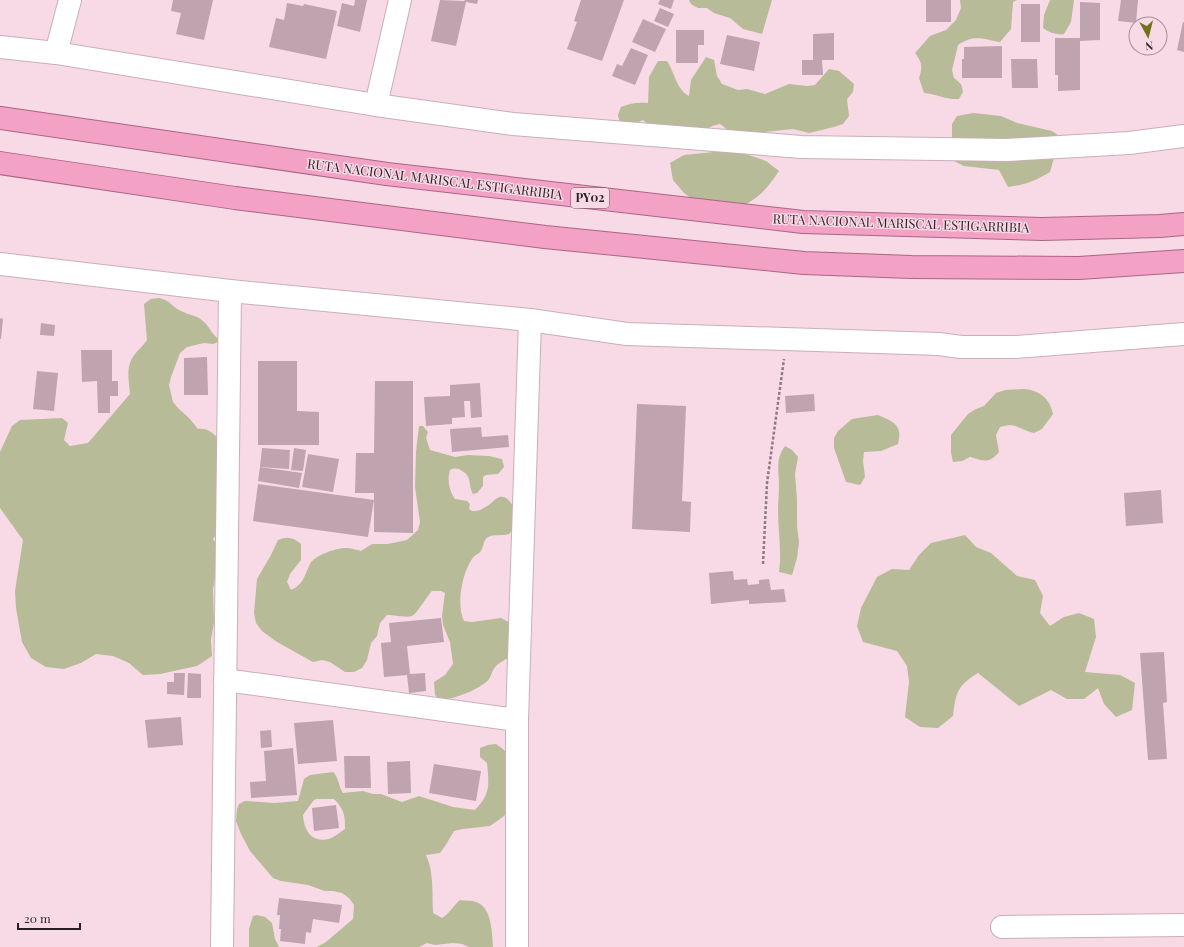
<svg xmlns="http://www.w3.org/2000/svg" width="1184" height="947" viewBox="0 0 1184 947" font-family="'Playfair Display',serif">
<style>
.green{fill:#b7bb97;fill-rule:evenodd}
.building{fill:#bfa3ae}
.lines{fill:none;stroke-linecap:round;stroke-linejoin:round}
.minor-casing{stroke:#caaeb9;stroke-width:24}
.trunk-casing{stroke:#aa6584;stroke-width:24}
.path{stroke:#8e7a82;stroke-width:2.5;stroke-dasharray:3 2;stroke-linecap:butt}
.minor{stroke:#fff;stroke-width:22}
.trunk{stroke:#f3a2c6;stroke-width:22}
.labels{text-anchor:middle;stroke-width:3;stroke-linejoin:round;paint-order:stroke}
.shield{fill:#f7dae5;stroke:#67565c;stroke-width:1}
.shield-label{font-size:12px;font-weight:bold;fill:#291e22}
.street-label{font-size:13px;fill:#291e22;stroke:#f7dae5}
</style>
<rect width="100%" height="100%" fill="#f7dae5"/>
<g class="green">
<polygon points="689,0 772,0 762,34 743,29 730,18 714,13 707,8 698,8 691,4"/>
<path d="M960,0H1017L1013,2L1011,29L1000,42C983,39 974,34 958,45L952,70L954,78L961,84L963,92L959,99C947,100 936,94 924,93L919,78C923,67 922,62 915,53L930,36L946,30L956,20L961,8Z"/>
<path d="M1050,0H1074L1071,22L1064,34C1056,35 1050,33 1043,28L1044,15Z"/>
<path d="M706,57L714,60L717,76L722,84L738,90L747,89L765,94L789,84L807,86L815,85L829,69L839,71L854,84L853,92L847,99L849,116L843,124L834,127L809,133L793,129L744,134L728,130L720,124L712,126L705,130L649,125L643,120L634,124H620L618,115L621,107C630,103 638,102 648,103L649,77L658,61H667C675,73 676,89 689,96L691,80Z"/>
<path d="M973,113L1001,116L1017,123L1052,131L1059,136L1063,143L1054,158L1050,172C1033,182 1027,184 1008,187L999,170L964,166L948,158L952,141V124L957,116Z"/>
<path d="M734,150L766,161L779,171C770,185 758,200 741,206C732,210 718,210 708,211L684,193L673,180L670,163L684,155Z"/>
<path d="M159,298C171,301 171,306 181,311C188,315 198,315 204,322C211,329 212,335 221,341L213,344L204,343L187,347L180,353L171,377L169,385L173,402L178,408L190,419L198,429C207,428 214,433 219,440V530L213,539L220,552L213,589L214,622L211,640L212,656L197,666L160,674L143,675L129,663L113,656L96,654L81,663L64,669L46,667L31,658L22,642L16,608L15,591L23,540L0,508V452L12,426L20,420L62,418L68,423L64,440L70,446L88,443L130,394C129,379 125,367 135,354C139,349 143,346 147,340L144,304L151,299Z"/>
<path d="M1024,389C1040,390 1050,399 1053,414L1042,429L1034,433C1018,429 1017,422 1000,427L996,435L999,452C989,464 984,461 970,457L962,461L953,462L951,453V435L968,414L976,409L984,406L996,393L1005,390Z"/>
<path d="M878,415C894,422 903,425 898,444L881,451L864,452L863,461L865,477L860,485L846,482L834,448V438L838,431L852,419Z"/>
<path d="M419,426H423L428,432L426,438L430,450L455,457L468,455L489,456L502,459L504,467L498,474L486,475L483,477V486L477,493L473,494C468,485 472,476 462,471C458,468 455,468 450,470C447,481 449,490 455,499L467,501L470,504L469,509L472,511C475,511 479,511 482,509C496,503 500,486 514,507L513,529L509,534C503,536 494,534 488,537C483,540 484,546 481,551C479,554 474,555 472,559C462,574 456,604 464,621L472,622L501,618L514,625L522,652C513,656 504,659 497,665C492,670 492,674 489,679C484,687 457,698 447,699C444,700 441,699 438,698L435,695L434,682L445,675L453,664L450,642L443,625L442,616L445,593L441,591H432C427,596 416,615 412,616C406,618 394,615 387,615L380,623L377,636L371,643L367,660L362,668L354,672H345L330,662L322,660L313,662L277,642L262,631L256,623L254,613L257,579L271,555L278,540C287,536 293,537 301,544V560L290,574L287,582L291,590C304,584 304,576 310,564C315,555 336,548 346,548C351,548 356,550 361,551L372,544H388L407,540L418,530L420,522L415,487L416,452Z"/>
<path d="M785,446L792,450L798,457L795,474L797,500V526L799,542L797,558L792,575L779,572C782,551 778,531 778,510C778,501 779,493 779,485C779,469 775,460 785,446Z"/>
<path d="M965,535L976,547L991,553L1017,576L1035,580L1043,596L1040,613L1050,626L1064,617L1079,613L1094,619L1096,637L1085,672L1120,675L1135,683L1132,710L1116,717L1104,704L1098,688L1084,699H1067L1051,690L1019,706L978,673C957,686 956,692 953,716L938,728L920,727L905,717L909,682L907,666L897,651L863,642L857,626L861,608L877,577L892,569L909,570L919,555L931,543Z"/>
<path d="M496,744L503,749L520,769L517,802L504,816L490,826L463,829L454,831L445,846L440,853L426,855C434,872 432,894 433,913L442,918C450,913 453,906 460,900C465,901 472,900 476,902C492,907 492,933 493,947H469L462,944L453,943L435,945L427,943L419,947H317L326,942L353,919L354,905L349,898L342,893L333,891H325L308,885L281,881L273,878L250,851L241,834L236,821L237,809L239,804L245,801L274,803L298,801L304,779L310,775L333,772C339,777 338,786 343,793L363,791L373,794H381L402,802L419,796L453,807L475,810C491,793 489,785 487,763L480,757V748L488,745ZM316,799H334C344,809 345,815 345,829C340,832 335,837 329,839C311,843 304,830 303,815L313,801Z"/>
<polygon points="257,915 265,917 272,923 275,939 279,947 286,947 249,947 249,929 253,916"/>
</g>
<g class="building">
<polygon points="173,0 213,0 204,40 176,34 181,13 171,11"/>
<polygon points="355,0 367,0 360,32 337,26 342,3 354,6"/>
<polygon points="440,0 464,1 465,0 478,0 477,4 466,2 456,46 431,41"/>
<polygon points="581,0 624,0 602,61 567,49 577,22 574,21"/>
<polygon points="660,0 674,0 671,9 658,4"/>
<rect x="926" y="0" width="25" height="22"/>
<polygon points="1121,0 1138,0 1136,23 1118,21"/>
<polygon points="1080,2 1100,3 1100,40 1080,41 1080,90 1058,91 1058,75 1055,75 1055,38 1080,38"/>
<polygon points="287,3 303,6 304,4 337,11 326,59 269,47 276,18 284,20"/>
<rect x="1021" y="4" width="19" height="38"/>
<polygon points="660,8 674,14 668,27 654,21"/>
<polygon points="643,19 666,29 655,52 632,42"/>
<polygon points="1183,22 1184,22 1184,52 1177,50"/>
<polygon points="676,30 704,30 704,45 698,45 698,63 676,63"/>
<polygon points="834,33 834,60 822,60 823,75 802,75 802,60 813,60 813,34"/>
<polygon points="727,35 760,42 754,71 720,64"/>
<polygon points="1002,46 1002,78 962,78 962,59 964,59 964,47"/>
<polygon points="631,48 648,55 635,85 612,76 617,64 622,66"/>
<polygon points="1011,59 1037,59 1038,88 1012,88"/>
<polygon points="0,318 3,319 1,339 0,339"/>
<polygon points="41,323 55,325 54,336 40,335"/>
<polygon points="81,350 112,350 112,381 118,381 118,396 110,396 110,413 98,413 97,381 82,382"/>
<polygon points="207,357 208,395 184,395 184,358"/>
<polygon points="258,361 297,361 297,411 319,412 319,445 258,445"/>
<polygon points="37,371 58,373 54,411 33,409"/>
<polygon points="375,381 413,381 413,533 374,532 374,500 368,537 253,521 258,484 374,500 374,493 355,493 356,453 374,453"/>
<polygon points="480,383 482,417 471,418 470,401 464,401 465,417 452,418 452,424 426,426 424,397 450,396 450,385"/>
<polygon points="814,394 815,411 786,413 785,396"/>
<polygon points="637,404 686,406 682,501 691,502 690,532 632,529"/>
<polygon points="481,427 482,437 508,435 509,447 452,452 450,429"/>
<polygon points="262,448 290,450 289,469 260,467"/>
<polygon points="294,448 306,450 303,471 291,470"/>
<polygon points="308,454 339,459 333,492 302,487"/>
<polygon points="260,467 302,473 299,488 258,481"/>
<polygon points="1161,490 1163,523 1126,526 1124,493"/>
<polygon points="733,571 734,580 747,579 748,585 759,584 759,580 769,579 771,590 784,589 786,602 749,604 749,600 711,604 709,573"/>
<polygon points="441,618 444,642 407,646 410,674 425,673 426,691 409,693 407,675 384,677 381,643 391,642 389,623"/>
<polygon points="1164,652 1167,702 1163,703 1167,759 1148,760 1140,653"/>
<polygon points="174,673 185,673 184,695 167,694 167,682 174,682"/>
<polygon points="188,673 201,674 201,698 187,698"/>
<polygon points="181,717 183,745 148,748 145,720"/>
<polygon points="333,720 337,761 298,764 294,723"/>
<polygon points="271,730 272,747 261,748 260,731"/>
<polygon points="293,748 297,795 251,798 250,782 266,781 264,751"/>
<polygon points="344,756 370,756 371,788 345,788"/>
<polygon points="410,761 411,793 388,794 387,762"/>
<polygon points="434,764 481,771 476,801 429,793"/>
<polygon points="336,805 339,828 314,831 312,808"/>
<polygon points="279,898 342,905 339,923 313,919 311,933 306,932 305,944 280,941 281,929 279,929 280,915 277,915"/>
</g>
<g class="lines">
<defs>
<g id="minor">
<polyline points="0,47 56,53 376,105 513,124 801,147 1007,150 1129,143 1184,136"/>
<polyline points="56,53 70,0"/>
<polyline points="376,105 400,0"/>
<polyline points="0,264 230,291 530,320 627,334 939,344 961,347 1015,347 1184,334"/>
<polyline points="225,680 517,720 530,320"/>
<polyline points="1002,927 1184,925"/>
<polyline points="222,947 230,291"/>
<polyline points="517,947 517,720"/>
</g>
<g id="trunk">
<polyline points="0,118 387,174 803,222 1042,229 1160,226 1184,224"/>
<polyline points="0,163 235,198 545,237 804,263 911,267 1079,268 1184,261"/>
</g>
</defs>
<use href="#minor" class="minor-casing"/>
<use href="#trunk" class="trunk-casing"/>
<polyline class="path" points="763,564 767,483 784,359"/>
<use href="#minor" class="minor"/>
<use href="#trunk" class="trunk"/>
</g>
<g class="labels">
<rect class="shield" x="571" y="188" width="38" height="20" rx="3"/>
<g class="shield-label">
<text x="590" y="202">PY02</text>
</g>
<g class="street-label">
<text transform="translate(435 179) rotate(7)" y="5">RUTA NACIONAL MARISCAL ESTIGARRIBIA</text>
<text transform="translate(901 223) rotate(2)" y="5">RUTA NACIONAL MARISCAL ESTIGARRIBIA</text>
</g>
</g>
<g transform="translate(1148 36) rotate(173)"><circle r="19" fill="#f7dae5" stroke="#a58f97"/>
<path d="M0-3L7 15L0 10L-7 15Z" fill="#6f741c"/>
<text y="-6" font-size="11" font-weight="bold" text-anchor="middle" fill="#291e22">N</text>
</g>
<path d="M18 923v6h62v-6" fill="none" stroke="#291e22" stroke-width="2"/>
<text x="24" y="923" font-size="12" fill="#291e22" stroke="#f7dae5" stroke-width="3" paint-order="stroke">20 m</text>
</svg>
